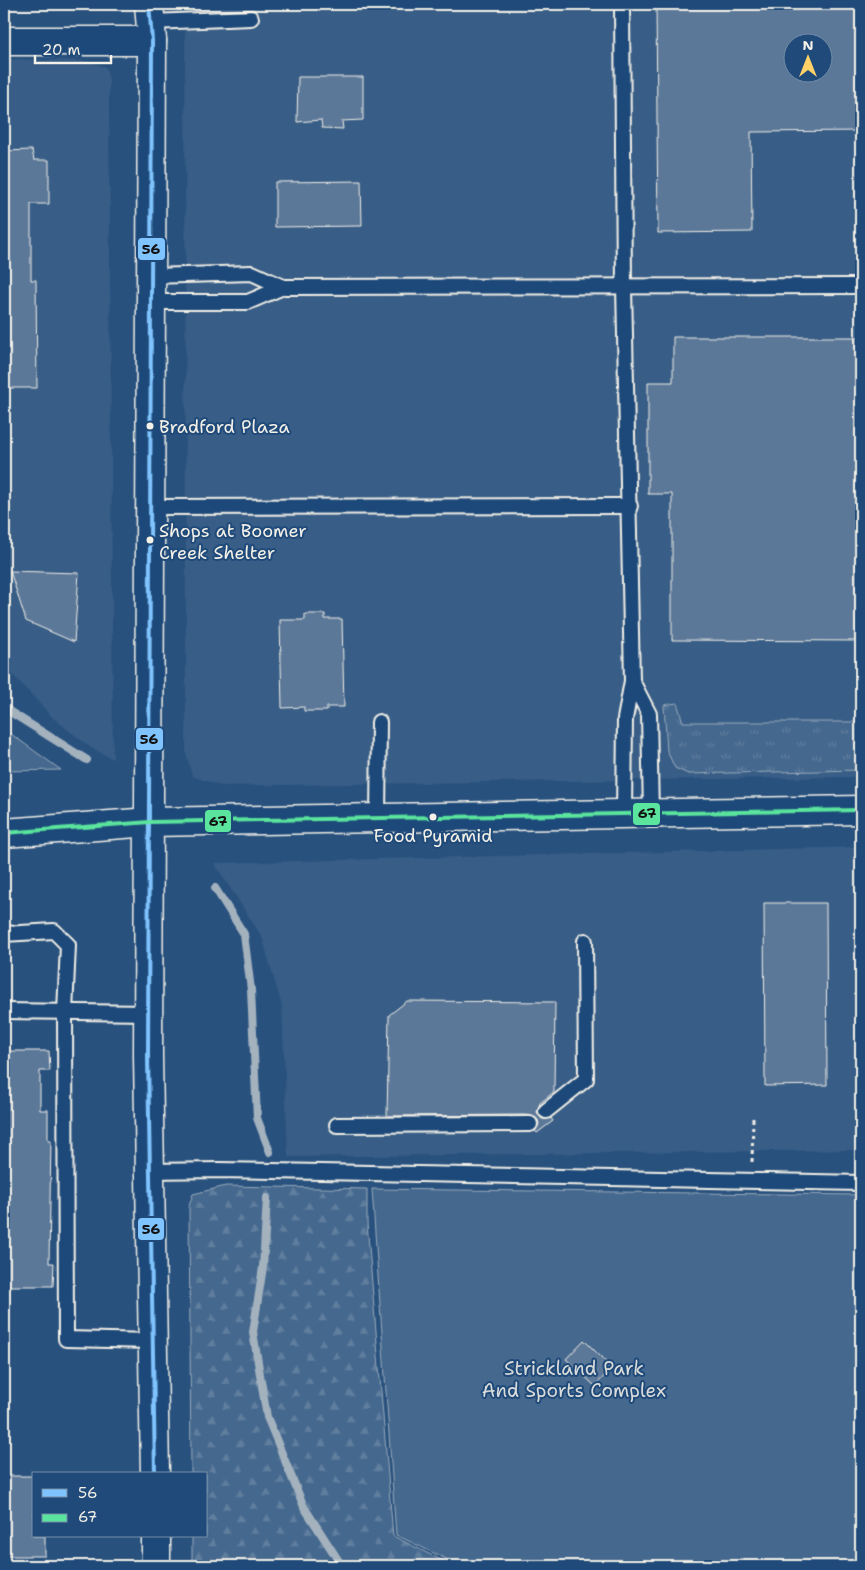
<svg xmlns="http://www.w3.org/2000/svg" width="865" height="1570" viewBox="0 0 865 1570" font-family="'Shantell Sans',sans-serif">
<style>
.built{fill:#375d86;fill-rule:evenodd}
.grass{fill:url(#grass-tufts);stroke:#9cacbb}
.forest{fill:url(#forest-firs);stroke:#9cacbb}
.park{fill:#45688e;stroke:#9cacbb}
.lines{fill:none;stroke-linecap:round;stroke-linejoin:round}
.stream{stroke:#a4b2be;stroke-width:8}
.building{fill:#5b7899;stroke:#f4f1e8;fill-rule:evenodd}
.service-casing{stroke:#f4f1e8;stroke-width:18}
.minor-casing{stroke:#f4f1e8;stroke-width:31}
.secondary-casing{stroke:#f4f1e8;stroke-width:31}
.path{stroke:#f4f1e8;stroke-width:3;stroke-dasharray:4 4;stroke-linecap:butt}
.service{stroke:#1f4a7a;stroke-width:14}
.minor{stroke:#1f4a7a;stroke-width:28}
.secondary{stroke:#1f4a7a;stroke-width:28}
.bus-1-casing{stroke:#1f4a7a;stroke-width:8}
.bus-2-casing{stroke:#1f4a7a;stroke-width:8}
.bus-1{stroke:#80c4ff;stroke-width:4}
.bus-2{stroke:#5ae49d;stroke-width:4}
.bus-dot{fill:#f4f1e8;stroke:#1f4a7a;stroke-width:2}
.labels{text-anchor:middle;stroke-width:4;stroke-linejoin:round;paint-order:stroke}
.bus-label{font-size:18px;fill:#f4f1e8;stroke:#1f4a7a;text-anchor:start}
.park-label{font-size:19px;fill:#dadcda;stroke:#1f4a7a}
.line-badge{stroke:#1f4a7a;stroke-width:2}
.pale-badge-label{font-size:14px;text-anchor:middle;font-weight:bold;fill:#111}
</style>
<defs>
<pattern id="grass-tufts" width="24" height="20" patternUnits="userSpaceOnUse" patternTransform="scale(1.25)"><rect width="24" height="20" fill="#45688e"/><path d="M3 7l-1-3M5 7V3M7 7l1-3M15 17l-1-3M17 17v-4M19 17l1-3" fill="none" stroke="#607e9e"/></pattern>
<pattern id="forest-firs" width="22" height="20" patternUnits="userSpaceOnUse" patternTransform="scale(1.25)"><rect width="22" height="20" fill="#45688e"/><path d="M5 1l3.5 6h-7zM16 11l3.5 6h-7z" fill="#607e9e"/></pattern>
</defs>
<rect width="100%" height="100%" fill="#28517e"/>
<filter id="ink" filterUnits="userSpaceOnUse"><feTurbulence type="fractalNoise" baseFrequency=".02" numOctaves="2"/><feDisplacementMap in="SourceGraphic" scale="10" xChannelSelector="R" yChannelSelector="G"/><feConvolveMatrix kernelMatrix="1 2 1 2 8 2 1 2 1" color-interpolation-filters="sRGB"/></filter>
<g filter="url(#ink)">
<g class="built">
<path d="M185,4H861V777L221,786L192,776L186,753ZM792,42H822V72H792Z"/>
<polygon points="4,59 87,61 106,67 109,81 113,759 91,748 53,718 12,674 4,656"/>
<polygon points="861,847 861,1150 288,1157 282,1007 262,937 214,863"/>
</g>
<polygon class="grass" points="677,703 683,722 861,722 861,770 688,774 675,768 667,751 664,705"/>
<polygon class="forest" points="226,1186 367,1189 367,1223 393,1536 453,1566 192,1566 192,1536 206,1536 206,1474 191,1474 189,1206 193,1194"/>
<g class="park">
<polygon points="4,729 61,770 4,771"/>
<polygon points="372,1189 861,1195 861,1566 461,1566 396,1535"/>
</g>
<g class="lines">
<g class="stream">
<polyline points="4,708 87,760"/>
<polyline points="215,888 244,934 251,990 257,1118 270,1152"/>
<polyline points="267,1198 263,1267 253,1332 267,1417 304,1507 342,1566"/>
</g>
</g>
<g class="building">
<path d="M656,4H861V131L751,132L752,232L658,233ZM792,42H822V72H792Z"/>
<polygon points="298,77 363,77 363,120 342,121 343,129 322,128 321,120 297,122"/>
<polygon points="32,150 34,160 49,160 49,204 31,204 31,280 36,280 37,388 4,388 4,151"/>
<polygon points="361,181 362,226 275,227 275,182"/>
<polygon points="673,337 861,337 861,641 672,640 672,494 648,494 648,382 673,382"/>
<polygon points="10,571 79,573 74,642 26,621"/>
<polygon points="305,614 325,614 325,619 342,619 344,707 327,707 327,711 304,711 304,707 282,708 280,620 305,620"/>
<polygon points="764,903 826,903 827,1085 765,1086"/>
<polygon points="407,1001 555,1002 554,1092 540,1103 537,1112 542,1119 551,1118 553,1121 537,1133 535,1131 539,1124 538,1120 530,1115 387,1116 389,1015"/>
<polygon points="4,1051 49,1051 50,1071 40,1071 40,1110 48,1110 48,1140 51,1140 49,1263 54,1263 53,1286 4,1286"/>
<polygon points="584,1340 612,1368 595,1386 566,1359"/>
<polygon points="5,1476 34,1476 34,1536 45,1536 45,1556 5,1556"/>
</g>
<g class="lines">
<defs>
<g id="service">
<polyline points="622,4 624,286 632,681 625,719 624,814"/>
<polyline points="151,22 251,18"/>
<polyline points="151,276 252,273 283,287"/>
<polyline points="152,302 248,302 283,287 861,286"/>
<polyline points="151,507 630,506"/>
<polyline points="632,681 649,714 651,814"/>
<polyline points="378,819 379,722"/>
<polyline points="4,934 54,931 68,945 65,1012 66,1339 153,1341"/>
<polyline points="4,1011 149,1013"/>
<polyline points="546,1111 586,1079 585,941"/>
<polyline points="337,1125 530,1124"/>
<polyline points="150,1171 219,1170 861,1183"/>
</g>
<polyline id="minor" points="4,41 152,41"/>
<g id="secondary">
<polyline points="149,4 152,41 148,1056 155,1474"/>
<polyline points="4,833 150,822 861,810"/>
<polyline points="156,1536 156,1566"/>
</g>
</defs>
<use href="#service" class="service-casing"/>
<use href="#minor" class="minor-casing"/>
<use href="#secondary" class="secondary-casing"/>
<polyline class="path" points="752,1162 753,1118"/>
<use href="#service" class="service"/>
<use href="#minor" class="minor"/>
<use href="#secondary" class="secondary"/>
<defs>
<polyline id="bus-1" points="149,4 152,41 148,1056 155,1474"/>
<polyline id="bus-2" points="4,833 150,822 861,810"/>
</defs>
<use href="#bus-1" class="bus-1-casing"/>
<use href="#bus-2" class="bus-2-casing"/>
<use href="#bus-1" class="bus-1"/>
<use href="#bus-2" class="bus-2"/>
</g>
</g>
<g class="bus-dot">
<circle cx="150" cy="426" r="4.5"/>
<circle cx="150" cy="540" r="4.5"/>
<circle cx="433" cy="817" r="4.5"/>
</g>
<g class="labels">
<g class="bus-label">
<text x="159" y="433">Bradford Plaza</text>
<text x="159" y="537">Shops at Boomer<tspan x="159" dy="22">Creek Shelter</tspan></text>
<text x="433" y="842" text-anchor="middle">Food Pyramid</text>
</g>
<g class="park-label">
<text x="574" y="1375">Strickland Park<tspan x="574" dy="22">And Sports Complex</tspan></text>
</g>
</g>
<g class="line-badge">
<rect x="137" y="237" width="29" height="24" rx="5" fill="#80c4ff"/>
<rect x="135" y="727" width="29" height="24" rx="5" fill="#80c4ff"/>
<rect x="632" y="802" width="29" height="24" rx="5" fill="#5ae49d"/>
<rect x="204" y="809" width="28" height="24" rx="5" fill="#5ae49d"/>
<rect x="137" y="1217" width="28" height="24" rx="5" fill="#80c4ff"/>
</g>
<g class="pale-badge-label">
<text x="151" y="254">56</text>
<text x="149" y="744">56</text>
<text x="647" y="818">67</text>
<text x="218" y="826">67</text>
<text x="151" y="1234">56</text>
</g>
<rect width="865" height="1570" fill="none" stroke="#1f4a7a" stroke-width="20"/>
<rect x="10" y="10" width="845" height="1550" fill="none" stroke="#f4f1e8" stroke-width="2" filter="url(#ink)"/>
<rect x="32" y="1472" width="175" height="65" fill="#1f4a7a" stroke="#748da6"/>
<rect x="42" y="1489" width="25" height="8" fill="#80c4ff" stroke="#748da6"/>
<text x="78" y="1498" font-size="15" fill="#f4f1e8">56</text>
<rect x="42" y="1514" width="25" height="8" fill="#5ae49d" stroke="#748da6"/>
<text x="78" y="1522" font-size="15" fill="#f4f1e8">67</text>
<g transform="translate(808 58)"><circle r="24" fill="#1f4a7a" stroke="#748da6"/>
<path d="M0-4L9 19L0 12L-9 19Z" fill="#ffd166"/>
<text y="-8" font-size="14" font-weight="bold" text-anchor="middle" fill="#f4f1e8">N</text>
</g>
<path d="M35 55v8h76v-8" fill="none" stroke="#f4f1e8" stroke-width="2.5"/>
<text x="42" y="55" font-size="15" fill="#f4f1e8" stroke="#1f4a7a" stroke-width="4" paint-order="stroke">20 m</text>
</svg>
